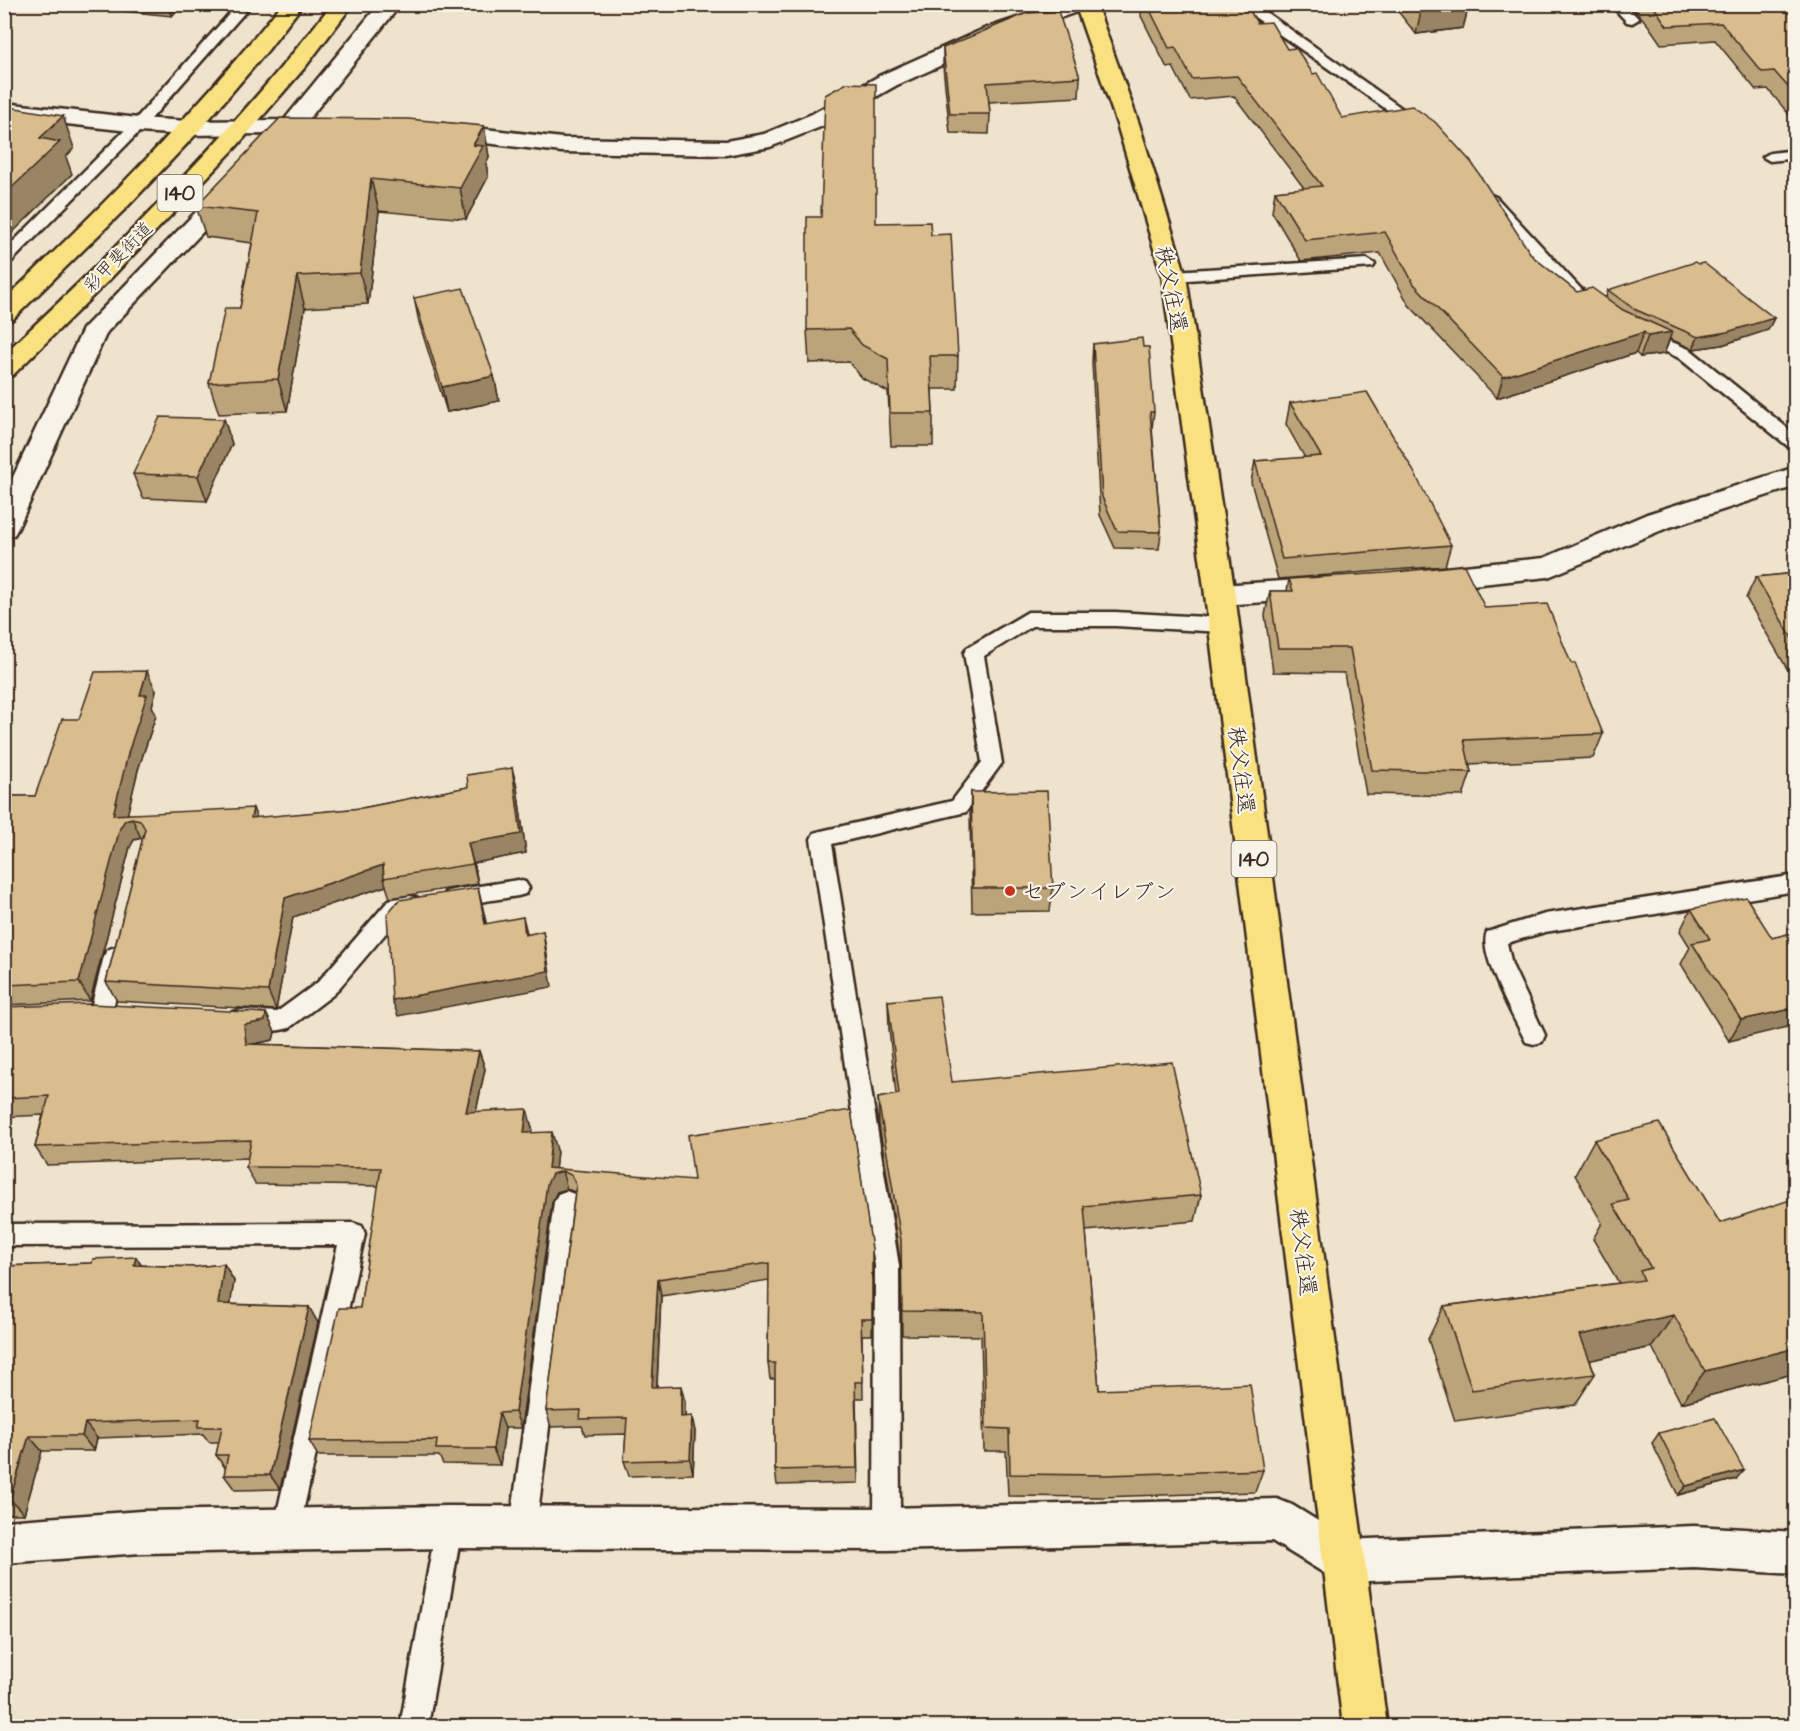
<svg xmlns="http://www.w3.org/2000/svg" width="1800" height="1731" viewBox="0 0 1800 1731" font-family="'Architects Daughter','Klee One',sans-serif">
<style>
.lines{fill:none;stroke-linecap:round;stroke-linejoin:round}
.lane-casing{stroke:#3b2a1e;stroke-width:5}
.street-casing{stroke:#3b2a1e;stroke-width:5}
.secondary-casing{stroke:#3b2a1e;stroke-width:5}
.highway-casing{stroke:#3b2a1e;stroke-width:5}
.lane{fill:#f7f3e8;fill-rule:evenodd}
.street{fill:#f7f3e8;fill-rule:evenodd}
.secondary{fill:#f7f3e8;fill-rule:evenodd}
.highway{fill:#fae180;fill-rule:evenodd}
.wall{fill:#bba37a;stroke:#3b2a1e;stroke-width:1.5}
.shaded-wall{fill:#998463;stroke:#3b2a1e;stroke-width:1.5}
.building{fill:#dabd8e;stroke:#3b2a1e;stroke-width:1.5}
.poi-dot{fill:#c8321e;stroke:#f7f3e8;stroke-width:2}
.labels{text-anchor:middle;stroke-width:4.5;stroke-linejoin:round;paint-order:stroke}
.far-street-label{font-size:18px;fill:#3b2a1e;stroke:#f7f3e8}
.shield{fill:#f7f3e8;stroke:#73665b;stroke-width:1.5}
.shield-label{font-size:21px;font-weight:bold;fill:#3b2a1e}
.street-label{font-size:22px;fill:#3b2a1e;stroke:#f7f3e8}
.poi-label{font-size:22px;fill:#3b2a1e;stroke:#f7f3e8;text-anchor:start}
</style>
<rect width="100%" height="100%" fill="#eee3cd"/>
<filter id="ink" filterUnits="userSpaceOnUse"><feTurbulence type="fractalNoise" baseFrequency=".0167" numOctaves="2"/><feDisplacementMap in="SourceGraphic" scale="12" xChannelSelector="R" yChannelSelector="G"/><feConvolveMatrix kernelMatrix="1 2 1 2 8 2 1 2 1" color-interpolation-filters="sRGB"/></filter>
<g filter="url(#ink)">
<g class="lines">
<defs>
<g id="lane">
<polygon points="238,4 252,4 143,128 10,263 4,265 4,251 133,122"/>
<polygon points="1236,4 1252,4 1267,13 1424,124 1422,127 1412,127"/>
<polygon points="1610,4 1624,4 1639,19 1632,23 1627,22"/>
<polygon points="1796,150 1796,158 1770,161 1763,157 1770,153"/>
<polygon points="1491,195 1496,197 1580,288 1597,302 1595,305 1583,305 1568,294 1486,203 1483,200 1486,197"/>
<polygon points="1367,259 1375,264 1373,267 1174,281 1166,276 1174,271"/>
<polygon points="1641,329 1691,350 1796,435 1796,449 1790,448 1679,358 1635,337 1633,334 1635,331"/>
<polygon points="1028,612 1115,612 1223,618 1230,620 1232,625 1230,630 1223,632 1115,626 1032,626 984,656 1002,763 966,812 832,844 899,1266 900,1529 896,1538 887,1542 878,1538 874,1529 875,1266 811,839 814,833 821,831 952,801 982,762 964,653 967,648"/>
<path d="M1796,875V891L1545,932L1507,943L1512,965L1545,1035L1542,1042L1534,1044L1526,1042C1515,1020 1477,952 1487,932L1545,914Z"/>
<polygon points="518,880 525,882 529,888 525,894 518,896 453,906 445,904 442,898 445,892 453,890"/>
<path d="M410,896L418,898L421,904L418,910L403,913L334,994L289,1028C273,1033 249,1031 233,1026L230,1019L233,1012L241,1010L277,1012L318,982L389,900Z"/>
<polygon points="115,947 123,950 126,956 112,1012 109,1018 101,1021 93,1018 90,1012 104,956 107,950"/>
<polygon points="566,1191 574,1194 578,1202 536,1528 532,1537 523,1541 514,1537 510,1528 554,1202 558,1194"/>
<polygon points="353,1223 362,1226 365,1234 299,1530 295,1539 286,1543 277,1539 273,1530 338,1245 4,1246 4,1224"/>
<polygon points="449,1514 458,1518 462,1527 428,1726 400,1726 436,1527 440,1518"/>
</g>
<g id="street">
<path d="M379,4H401L308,120L323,122L326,127L323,132L297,134C290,143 286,146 274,143L271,138L273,134L188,135L138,132L4,117V103L138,118L188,121L284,120Z"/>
<polygon points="1059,4 1091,4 1088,8 1000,39 897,85 828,124 770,147 726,155 562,152 442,138 434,136 431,131 434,126 442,124 562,138 726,141 764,134 812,114 881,75 984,29"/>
<polygon points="231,182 239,184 243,189 239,194 107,332 18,528 14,535 4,537 4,496 83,329 223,184"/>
<polygon points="1796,467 1796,486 1667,528 1548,577 1425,590 1415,587 1410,580 1415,573 1425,570 1544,558 1647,514"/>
<polygon points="1332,578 1342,581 1347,588 1342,595 1332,598 1220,605 1210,602 1205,595 1210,588 1220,585"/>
<polygon points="1277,1499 1292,1505 1359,1546 1365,1561 1359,1576 1344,1582 1329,1576 1272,1541 887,1550 449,1548 141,1553 4,1563 4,1521 141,1511 449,1506 887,1508"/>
</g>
<polygon id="secondary" points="1694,1526 1796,1532 1796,1574 1694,1568 1344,1582 1329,1576 1323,1561 1329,1546 1344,1540"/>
<g id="highway">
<path d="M282,4H303L268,50L199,131L126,208L13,319L4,321V300C103,206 197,111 282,4Z"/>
<path d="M332,4H353L306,66L236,147L107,282L13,375L4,377V354C120,246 235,130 332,4Z"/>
<polygon points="1075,4 1096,4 1139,124 1186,276 1235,595 1387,1726 1343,1726 1205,595 1162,276 1117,124"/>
</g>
</defs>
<use href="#lane" class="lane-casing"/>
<use href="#street" class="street-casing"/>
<use href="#secondary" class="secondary-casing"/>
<use href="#highway" class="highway-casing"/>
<use href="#lane" class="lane"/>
<use href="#street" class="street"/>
<use href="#secondary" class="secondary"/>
<use href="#highway" class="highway"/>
</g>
<g class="wall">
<polygon points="121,4 182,4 172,16 123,11"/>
<polygon points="1142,4 1246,4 1257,23 1287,49 1342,118 1532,256 1577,292 1606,297 1608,290 1774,318 1768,330 1722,345 1693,349 1670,339 1664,354 1640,357 1636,353 1497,398 1409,305 1380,253 1301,261 1272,212 1275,191 1304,188 1234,96 1190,100 1173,67 1167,68 1141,16"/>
<polygon points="1392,4 1469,5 1463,28 1416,34"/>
<polygon points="1630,4 1796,4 1796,123 1768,89 1756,90 1715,40 1661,44 1648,25"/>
<polygon points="943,48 1080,77 1079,97 989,102 990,114 989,134 950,133 943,67"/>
<polygon points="484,126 489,157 486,163 488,177 466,219 379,211 368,304 305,308 287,411 219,414 209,383 240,308 252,243 206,237 196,206"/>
<polygon points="876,223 931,235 958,356 957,389 932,389 933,413 933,446 891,446 888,392 862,378 849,362 809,363 807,330"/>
<polygon points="414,298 494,376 499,401 447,412 419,322"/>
<polygon points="1093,344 1154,412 1152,428 1161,532 1159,549 1115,548 1100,515 1092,362"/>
<polygon points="1290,403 1451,545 1445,566 1278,579 1251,482 1255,461 1305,458 1286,424"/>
<polygon points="224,419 232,444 207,501 143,498 133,474"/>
<polygon points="1796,573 1796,684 1746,598 1756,577"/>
<polygon points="1289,579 1485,608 1571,663 1603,734 1593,758 1469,764 1471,772 1463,796 1366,794 1344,673 1273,672 1265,615 1270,591 1287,591"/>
<polygon points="156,691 152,706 156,715 138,770 127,814 257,818 362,808 468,787 512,768 517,788 526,853 474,863 478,884 390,898 386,886 293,917 276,1010 117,1001 106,982 143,838 134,840 130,847 90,1001 4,1005 4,796 35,796 79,719"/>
<polygon points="971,792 1053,888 1050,911 972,912 970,815"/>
<polygon points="1691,909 1772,938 1796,932 1729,1041 1681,964 1690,947 1680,931"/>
<polygon points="888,1001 952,1082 1201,1195 1195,1221 1086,1231 1099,1390 1263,1470 1255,1492 1100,1497 1008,1496 1006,1451 984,1451 981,1336 902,1335 901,1266 879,1124 878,1098 896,1095 889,1029"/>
<polygon points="4,1007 266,1013 275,1032 273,1040 253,1044 479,1051 485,1069 476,1112 532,1128 531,1133 557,1150 555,1169 873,1266 872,1335 862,1335 863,1398 856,1398 858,1483 777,1485 775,1470 775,1379 770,1379 768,1363 769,1280 661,1296 657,1387 685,1402 685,1416 695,1431 693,1474 629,1476 624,1461 626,1434 585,1435 582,1426 551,1427 546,1411 575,1192 567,1189 557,1192 552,1202 521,1428 505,1428 500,1465 443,1464 439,1456 318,1456 309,1441 360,1308 379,1186 255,1184 246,1167 248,1158 47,1165 35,1147 43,1115 4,1117"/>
<polygon points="1594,1140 1796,1373 1681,1403 1652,1347 1590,1360 1595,1374 1575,1405 1455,1421 1428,1339 1444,1306 1619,1283 1593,1239 1602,1223 1575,1175"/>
<polygon points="136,1257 141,1265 195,1267 224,1264 234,1281 230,1304 309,1307 318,1323 280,1489 235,1490 224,1475 226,1469 216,1455 219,1442 209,1442 203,1434 97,1438 94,1451 42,1451 24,1514 4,1514 4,1266 92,1263"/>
<polygon points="1659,1433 1736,1479 1678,1495 1652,1443"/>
</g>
<g class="shaded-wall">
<polygon points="169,4 182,4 172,16"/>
<polygon points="1469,5 1463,28 1416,34 1421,11"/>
<polygon points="63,116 74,148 66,157 72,174 4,241 4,195 40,138"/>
<polygon points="484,126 489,157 486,163 488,177 466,219 460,188 473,145"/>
<polygon points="371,179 379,211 368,304 360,273"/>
<polygon points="297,276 305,308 287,411 278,379"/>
<polygon points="1774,318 1768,330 1722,345 1693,349 1698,337"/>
<polygon points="1644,332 1636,353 1497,398 1503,377"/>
<polygon points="1672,332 1664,354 1640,357 1648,336"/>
<polygon points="494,376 499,401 447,412 442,387"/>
<polygon points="224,419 232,444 207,501 198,476"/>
<polygon points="4,471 9,480 4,489"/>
<polygon points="147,671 156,691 152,706 156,715 138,770 126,820 132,818 141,838 134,840 130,847 90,1001 79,982 113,815 140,695"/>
<polygon points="512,768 517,788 526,853 474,863 478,884 468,843"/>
<polygon points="253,808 261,828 251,818"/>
<polygon points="383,865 384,878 386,886 293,917 276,1010 268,991 285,898"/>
<polygon points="478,888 482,904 490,940 485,924"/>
<polygon points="523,917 527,933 529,951 525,935"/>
<polygon points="543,931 546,948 552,987 398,1016 392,1000"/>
<polygon points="1796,1008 1796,1025 1729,1041 1741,1020"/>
<polygon points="266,1013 275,1032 273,1040 253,1044 254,1063 246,1044 244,1025"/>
<polygon points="479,1051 485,1069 472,1130 466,1112"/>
<polygon points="527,1109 532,1128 529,1152 524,1133"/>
<polygon points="552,1132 557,1150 555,1173 562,1171 567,1189 557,1192 552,1202 521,1428 515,1412 548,1168"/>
<polygon points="136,1257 147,1274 134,1265"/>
<polygon points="224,1264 234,1281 228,1320 218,1304"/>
<polygon points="658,1279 661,1296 656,1403 652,1387"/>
<polygon points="309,1307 318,1323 280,1489 270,1475"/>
<polygon points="1674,1315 1652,1347 1560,1367 1580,1335"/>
<polygon points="1796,1348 1796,1373 1681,1403 1705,1371"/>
<polygon points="681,1386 685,1402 685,1432 681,1417"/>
<polygon points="499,1413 505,1428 500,1465 493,1449"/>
<polygon points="692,1416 695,1431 693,1474 690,1459"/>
<polygon points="85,1423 97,1438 94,1451 82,1436"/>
<polygon points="29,1436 42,1451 24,1514 10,1499"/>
<polygon points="1744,1470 1736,1479 1678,1495 1686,1486"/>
</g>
<g class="building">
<polygon points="1147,4 1246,4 1257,23 1271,22 1287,49 1296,48 1313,74 1317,73 1342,118 1412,106 1435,122 1472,163 1532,256 1577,292 1592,288 1623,310 1672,332 1648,336 1644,332 1503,377 1414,284 1385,232 1305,240 1275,191 1322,186 1237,76 1192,79 1175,47 1169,48"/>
<polygon points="1415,4 1469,4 1469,5 1421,11"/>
<polygon points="1652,4 1796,4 1796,96 1774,71 1762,72 1721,23 1667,26"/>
<polygon points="1058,11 1080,77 987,83 990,114 950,114 943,48 1027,13"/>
<polygon points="847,83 876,84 876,223 930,222 931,235 951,234 958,356 930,356 933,413 890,413 888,359 862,345 849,329 807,330 807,217 821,217 825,95"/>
<polygon points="4,106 63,116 40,138 60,142 4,195"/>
<polygon points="280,118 408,119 484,126 473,145 483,146 460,188 371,179 360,273 297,276 278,379 209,383 225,308 240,308 258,213 196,206"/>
<polygon points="1695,262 1698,264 1704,263 1774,318 1727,332 1698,337 1634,309 1608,290"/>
<polygon points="463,288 494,376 442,387 414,298"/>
<polygon points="1142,338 1143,347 1149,347 1154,412 1150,412 1161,532 1117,531 1102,497 1093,344"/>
<polygon points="1367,392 1413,470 1451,545 1282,559 1255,461 1321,456 1290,403"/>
<polygon points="160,417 224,419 198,476 133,474"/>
<polygon points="1464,565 1485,608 1547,604 1571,663 1575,663 1603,734 1464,740 1471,772 1372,770 1350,648 1278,648 1270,591 1293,591 1289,579 1386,573"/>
<polygon points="1796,573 1796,645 1756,577"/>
<polygon points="147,671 140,695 147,695 129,750 113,815 253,808 251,818 362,808 468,787 467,775 512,768 521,834 468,843 473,864 384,878 383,865 285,898 268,991 106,982 145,829 140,820 132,818 125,820 120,828 79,982 4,985 4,796 35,796 62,719 79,719 95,672"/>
<polygon points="1047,791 1053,888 973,888 971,792"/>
<polygon points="478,888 485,924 523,917 525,935 543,931 548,971 392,1000 387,914 399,900"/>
<polygon points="1746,897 1772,938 1796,932 1796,1008 1741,1020 1692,943 1710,939 1691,909"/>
<polygon points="939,996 952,1082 1172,1062 1201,1195 1084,1206 1099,1390 1250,1384 1263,1470 1105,1475 1010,1474 1009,1429 986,1428 983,1312 902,1311 901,1240 878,1098 899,1094 888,1001"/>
<polygon points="90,1004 266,1013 265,1021 244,1025 246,1044 479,1051 466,1112 527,1109 524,1133 552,1132 548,1168 694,1180 688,1135 851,1110 872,1249 872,1319 861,1319 863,1382 855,1382 857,1468 775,1470 775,1363 768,1363 769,1263 658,1279 652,1387 681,1386 681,1417 692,1416 690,1459 624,1461 627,1418 580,1419 581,1410 546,1411 576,1185 571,1175 562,1171 552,1174 547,1184 515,1412 499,1413 493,1449 436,1449 437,1440 309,1441 339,1308 360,1308 381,1168 246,1167 251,1140 35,1147 49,1096 4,1098 4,1007"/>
<polygon points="1659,1123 1720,1223 1796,1198 1796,1348 1705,1371 1674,1315 1580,1335 1595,1374 1472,1390 1444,1306 1644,1280 1640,1271 1651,1268 1613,1204 1629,1200 1594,1140"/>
<polygon points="136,1257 134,1265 195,1267 224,1264 218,1304 309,1307 270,1475 224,1475 228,1455 216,1455 222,1427 198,1427 200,1419 85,1423 82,1436 29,1436 10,1499 4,1499 4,1266 92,1263 93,1259"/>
<polygon points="1715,1418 1744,1470 1686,1486 1659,1433"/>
</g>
</g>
<circle class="poi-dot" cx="1010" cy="891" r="6"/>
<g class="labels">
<g class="far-street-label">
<text transform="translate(118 257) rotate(-46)" y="6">彩甲斐街道</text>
</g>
<g class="shield">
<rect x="157.5" y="175" width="45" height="36" rx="4.5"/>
<rect x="1231.5" y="841" width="45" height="36" rx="4.5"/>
</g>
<g class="shield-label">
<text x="180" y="200">140</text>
<text x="1254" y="866">140</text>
</g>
<g class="street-label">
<text transform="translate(1172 289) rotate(79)" y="8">秩父往還</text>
<text transform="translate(1242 770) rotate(83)" y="8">秩父往還</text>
<text transform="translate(1304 1252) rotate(83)" y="8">秩父往還</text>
</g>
<g class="poi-label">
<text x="1022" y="899">セブンイレブン</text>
</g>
</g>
<rect width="1800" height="1731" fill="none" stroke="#f7f3e8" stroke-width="24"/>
<rect x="12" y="12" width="1776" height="1707" fill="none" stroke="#3b2a1e" stroke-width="2" filter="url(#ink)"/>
</svg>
